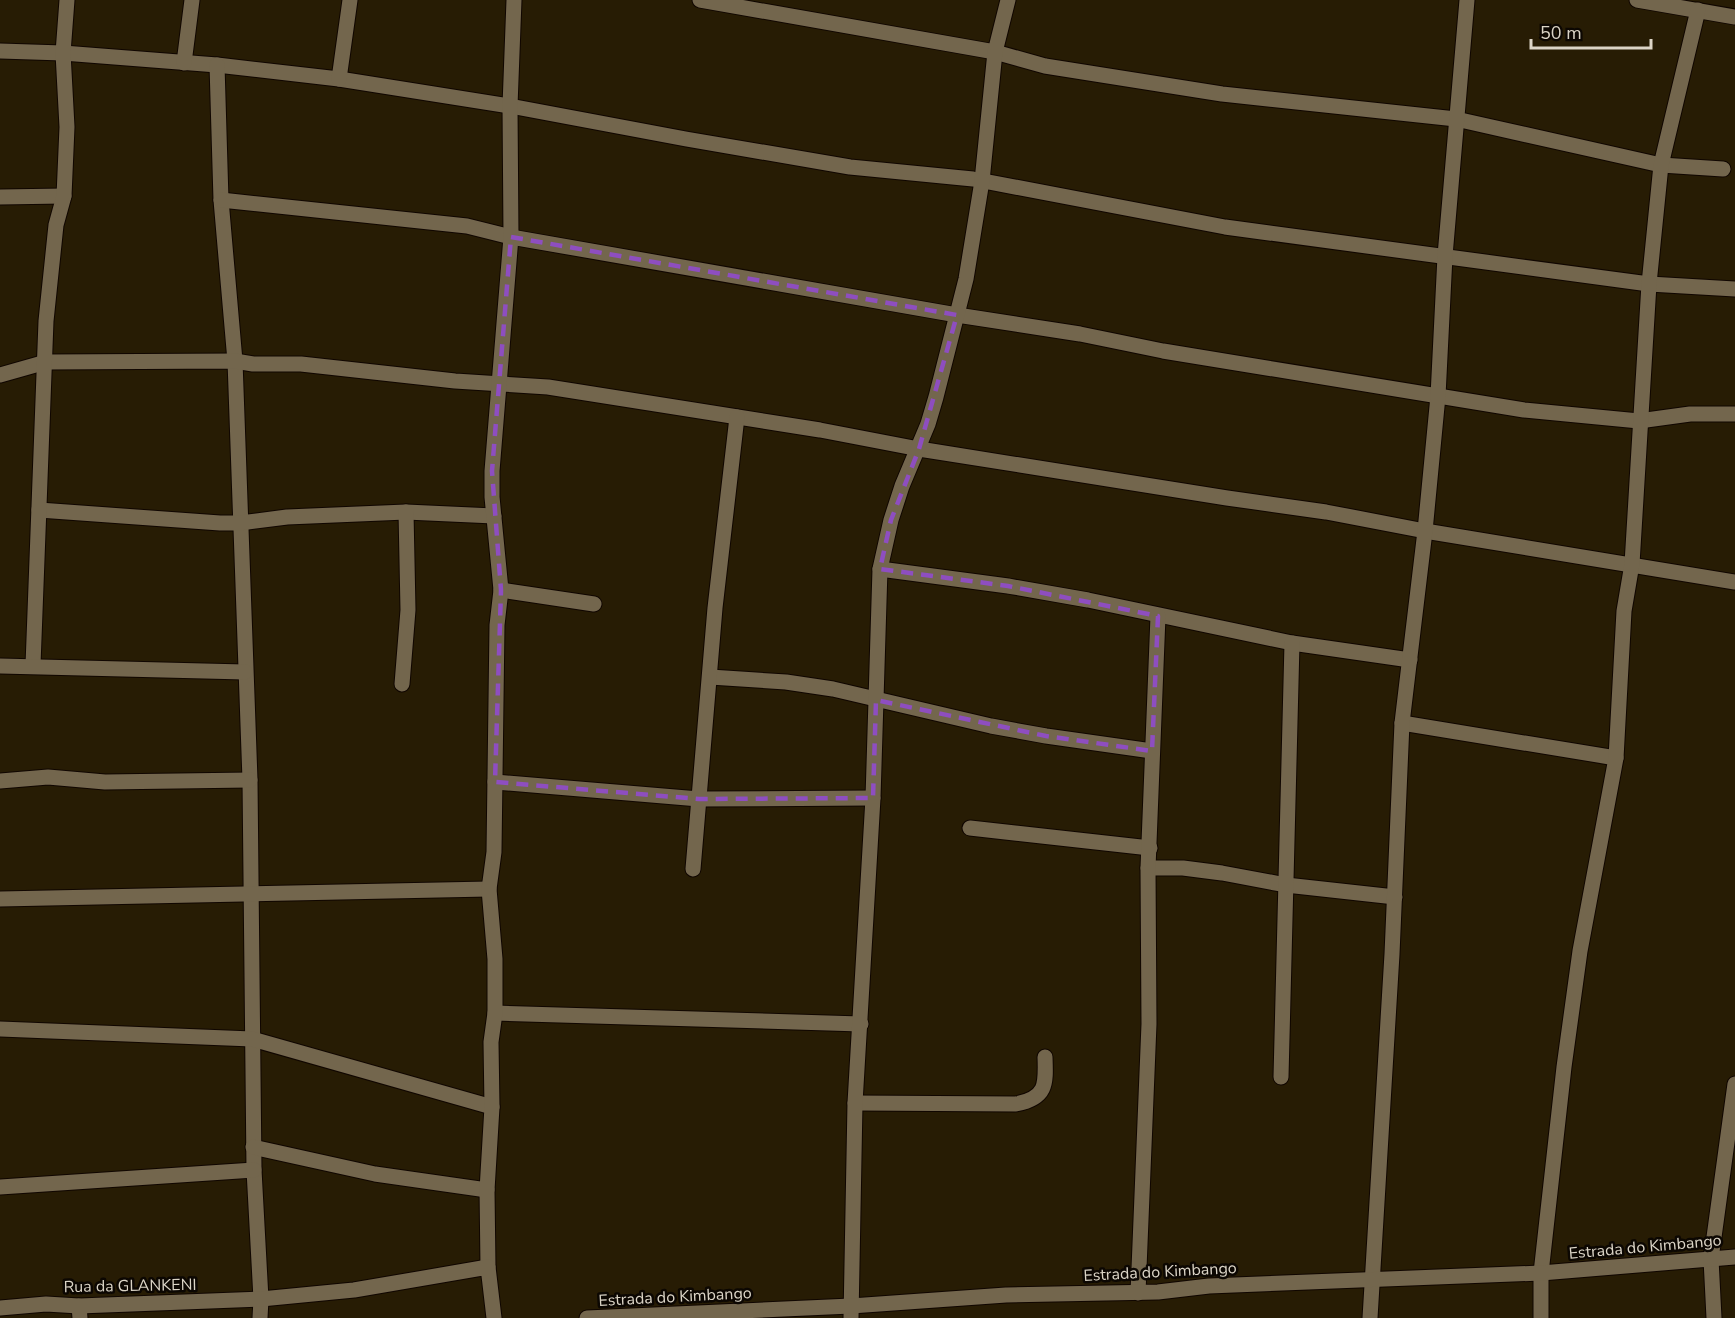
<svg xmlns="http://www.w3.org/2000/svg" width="1735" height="1318" viewBox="0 0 1735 1318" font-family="'Nunito Sans',sans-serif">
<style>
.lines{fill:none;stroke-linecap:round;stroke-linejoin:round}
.minor-casing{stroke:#100600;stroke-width:17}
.tertiary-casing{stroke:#100600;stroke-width:17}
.minor{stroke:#73664d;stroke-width:15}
.tertiary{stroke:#73664d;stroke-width:15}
.marked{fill:none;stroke:#8e4ec0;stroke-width:4.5;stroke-dasharray:12 8;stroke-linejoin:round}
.labels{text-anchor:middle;stroke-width:5;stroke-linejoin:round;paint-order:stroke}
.street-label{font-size:16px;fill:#dbd4c6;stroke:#0c0702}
</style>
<rect width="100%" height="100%" fill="#271c04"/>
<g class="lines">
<defs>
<g id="minor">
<polyline points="700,0 995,52 1045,66 1222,94 1456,119 1661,165 1723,169"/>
<polyline points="1637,0 1735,17"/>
<polyline points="0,51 63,53 217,65 339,79 510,106 686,139 850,167 973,179 1225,227 1649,284 1735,289"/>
<polyline points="184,63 192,0"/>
<polyline points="217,65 221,200 235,361 250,780 254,1170 261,1299 260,1318"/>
<polyline points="339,79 350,0"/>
<polyline points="0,197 64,196"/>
<polyline points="221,200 467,226 511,237 957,315 1080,334 1163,351 1524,410 1639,421 1690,414 1735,414"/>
<polyline points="0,375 46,362 235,361 253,364 301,364 455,381 548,387 820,430 919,449 1227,498 1326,512 1425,531 1735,582"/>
<polyline points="39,510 220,523 240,523 287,517 406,512 494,516"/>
<polyline points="880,569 1008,586 1088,600 1292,643 1410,660"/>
<polyline points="501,590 594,604"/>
<polyline points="33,665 46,321 56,225 64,196 67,127 63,53 67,0"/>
<polyline points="0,666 245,672"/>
<polyline points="710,677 786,682 833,689 991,726 1046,736 1152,751"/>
<polyline points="402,684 408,610 406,512"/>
<polyline points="1402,723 1616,758"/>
<polyline points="0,781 48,777 105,782 250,780"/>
<polyline points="495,782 699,799 873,798"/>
<polyline points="970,828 1150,848"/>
<polyline points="1148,868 1183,868 1222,873 1286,885 1395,897"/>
<polyline points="693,869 715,608 737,417"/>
<polyline points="0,899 489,889"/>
<polyline points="495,1013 861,1024"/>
<polyline points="0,1029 252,1039 492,1107"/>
<polyline points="1281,1077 1292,643"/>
<path d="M855,1103L1016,1104C1047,1098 1046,1084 1045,1057"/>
<polyline points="253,1147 375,1174 487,1190"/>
<polyline points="0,1187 254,1170"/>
<polyline points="488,1267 487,1190 492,1107 491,1042 495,1013 495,959 489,889 494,852 497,625 501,590 492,497 492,471 511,237 510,106 514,0"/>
<polyline points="1138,1293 1149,1024 1148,868 1158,616"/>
<polyline points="79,1306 80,1318"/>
<polyline points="851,1318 855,1103 873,798 880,569 891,520 902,486 928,424 936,397 966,279 982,181 995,52 1008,0"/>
<polyline points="1370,1318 1392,954 1402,723 1425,531 1438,396 1445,256 1467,0"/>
<polyline points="1541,1318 1541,1273 1564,1067 1580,951 1616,758 1624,611 1632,564 1649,284 1661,165 1698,10"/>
<polyline points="1714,1318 1711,1259 1735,1084"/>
</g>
<g id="tertiary">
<polyline points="0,1308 46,1304 79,1306 261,1299 354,1290 488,1267 494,1318"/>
<polyline points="587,1318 851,1306 1006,1295 1158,1292 1209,1286 1541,1273 1735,1257"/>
</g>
</defs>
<use href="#minor" class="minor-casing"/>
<use href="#tertiary" class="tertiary-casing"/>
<use href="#minor" class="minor"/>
<use href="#tertiary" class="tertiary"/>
</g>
<path class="marked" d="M511,237L957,315L919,449L891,520L880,569L1008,586L1158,616L1152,751L1046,736L876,700L873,798L699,799L495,782L501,590L492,471Z"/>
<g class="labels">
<g class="street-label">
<text transform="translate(1645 1246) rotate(-5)" y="6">Estrada do Kimbango</text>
<text transform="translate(1160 1271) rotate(-3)" y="6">Estrada do Kimbango</text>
<text transform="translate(130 1285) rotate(-1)" y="6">Rua da GLANKENI</text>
<text transform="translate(675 1296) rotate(-3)" y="6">Estrada do Kimbango</text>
</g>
</g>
<path d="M1531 39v9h120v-9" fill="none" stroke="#dbd4c6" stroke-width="3"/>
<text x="1540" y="39" font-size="18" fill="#dbd4c6" stroke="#0c0702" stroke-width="4.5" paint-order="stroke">50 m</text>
</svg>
